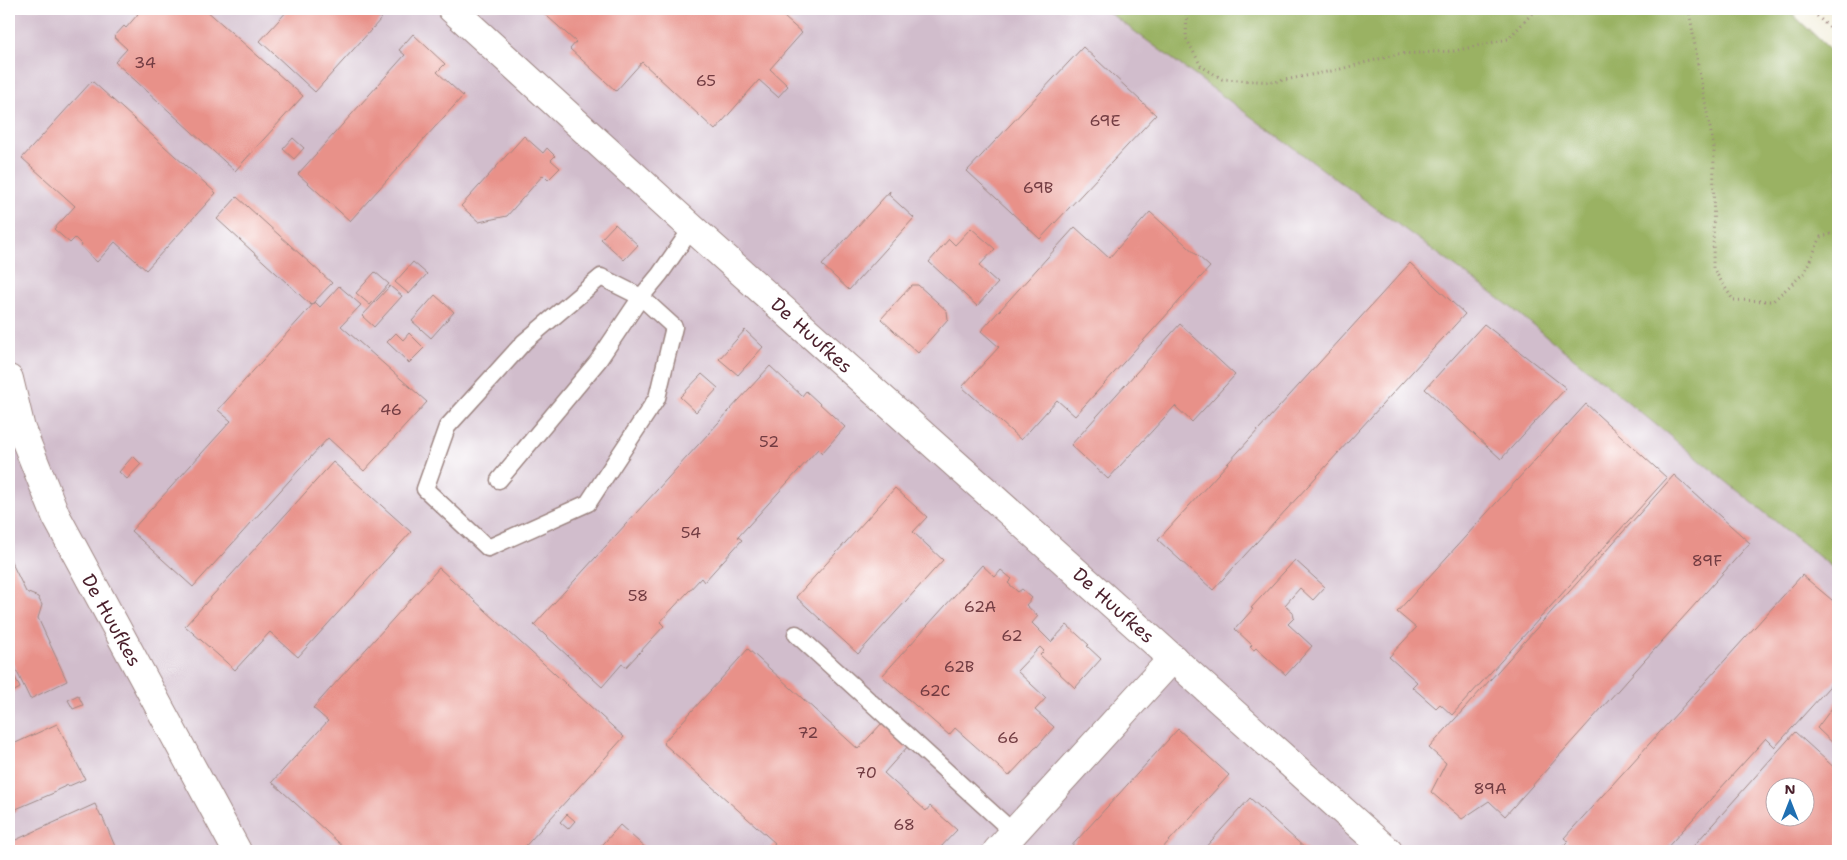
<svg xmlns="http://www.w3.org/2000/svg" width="1847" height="860" viewBox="0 0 1847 860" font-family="'Shantell Sans',sans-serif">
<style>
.industrial{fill:#d1bdcc;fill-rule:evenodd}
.forest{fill:#9ab263;stroke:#726847}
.building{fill:#e89189;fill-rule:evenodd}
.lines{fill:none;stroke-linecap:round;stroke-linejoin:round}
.lane-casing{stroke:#9e8683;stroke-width:19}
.street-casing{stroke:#9e8683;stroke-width:30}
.path{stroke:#9e8683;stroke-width:3;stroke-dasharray:1 4;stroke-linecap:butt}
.lane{stroke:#fff;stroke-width:16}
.street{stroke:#fff;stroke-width:28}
.labels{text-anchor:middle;stroke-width:5;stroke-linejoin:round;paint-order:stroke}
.number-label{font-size:16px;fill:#723c42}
.street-label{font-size:19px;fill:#4a1f2b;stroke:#fff}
</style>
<rect width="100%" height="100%" fill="#fff"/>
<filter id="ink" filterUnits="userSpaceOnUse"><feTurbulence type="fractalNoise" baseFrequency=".02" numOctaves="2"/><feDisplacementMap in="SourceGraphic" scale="10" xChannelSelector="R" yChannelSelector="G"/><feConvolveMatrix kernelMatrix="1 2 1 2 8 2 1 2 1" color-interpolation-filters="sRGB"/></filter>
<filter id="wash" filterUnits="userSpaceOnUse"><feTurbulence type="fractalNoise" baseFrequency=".0096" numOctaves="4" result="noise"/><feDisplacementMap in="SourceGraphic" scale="20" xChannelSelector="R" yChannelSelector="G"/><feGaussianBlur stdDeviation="1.12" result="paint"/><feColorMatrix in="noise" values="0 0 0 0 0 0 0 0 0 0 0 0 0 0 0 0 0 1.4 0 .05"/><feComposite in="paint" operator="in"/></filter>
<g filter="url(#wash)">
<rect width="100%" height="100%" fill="#f2eedb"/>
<path class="industrial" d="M9,9H1104L1508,305L1838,563V851H9ZM1774,788H1804V818H1774Z"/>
<polygon class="forest" points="1104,9 1787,9 1838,57 1838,572 1508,305"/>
<g id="blocks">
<g class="building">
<polygon points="139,9 154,9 159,14 164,9 205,9 303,96 235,171 115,62 127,49 114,37 124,26 126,28 138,14 136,13"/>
<polygon points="289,9 329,9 334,14 339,9 369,9 381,19 315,92 260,41"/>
<polygon points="539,9 775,9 802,33 770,69 788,86 778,97 759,80 715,130 642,62 616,91 570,49 576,42"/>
<polygon points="413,34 445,64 437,72 463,96 350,221 298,174 405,55 399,50"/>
<polygon points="1083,47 1156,115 1040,239 967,171"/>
<polygon points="92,81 216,193 146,270 115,242 97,262 81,247 82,245 75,238 70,243 54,229 75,206 22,158"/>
<polygon points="524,136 543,153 547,148 555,156 551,160 560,168 548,180 543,175 507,216 479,222 461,206"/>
<polygon points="293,138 304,148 294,159 283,149"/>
<polygon points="890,191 889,195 914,218 849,290 822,265"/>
<polygon points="237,197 332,283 311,305 217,219"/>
<polygon points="1150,212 1210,267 1075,416 1057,400 1021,440 962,387 999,347 981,331 1075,227 1109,258"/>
<polygon points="615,224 638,245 624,260 601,239"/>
<polygon points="971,228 995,249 979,266 998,283 977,306 929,262 949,239 955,245"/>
<polygon points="413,262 427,274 409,294 395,282"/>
<polygon points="1410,263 1465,314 1213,590 1158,540"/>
<polygon points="375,272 389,284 370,305 356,293"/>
<polygon points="912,285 918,285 947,311 948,319 918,353 881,319"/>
<polygon points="339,286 361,305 341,326 427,402 364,471 328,438 193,587 131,531 231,421 218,410 315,302 320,307"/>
<polygon points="390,286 402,296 374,327 362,316"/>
<polygon points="435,295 454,312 431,338 412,321"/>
<polygon points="1180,324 1235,375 1192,422 1175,406 1108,479 1071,445"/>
<polygon points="1484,324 1566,388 1501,459 1425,389"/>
<polygon points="745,330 763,347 738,375 719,359"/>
<polygon points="396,333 403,340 409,333 424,348 409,363 387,342"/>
<polygon points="770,366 802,396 806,391 845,427 822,453 818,449 738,537 742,540 704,582 701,578 660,622 664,626 626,667 622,664 602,687 534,625"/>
<polygon points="702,374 718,388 696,412 680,397"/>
<polygon points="1586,404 1667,478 1452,715 1440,704 1436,708 1412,687 1417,682 1389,657 1416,628 1397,612"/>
<polygon points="133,456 141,464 127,479 119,472"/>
<polygon points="333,462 411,532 298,657 270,632 235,670 185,626"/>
<polygon points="1674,475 1750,543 1505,816 1489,801 1462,819 1431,792 1446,763 1429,748"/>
<polygon points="895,488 927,517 913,532 943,560 858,654 796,597"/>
<polygon points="9,557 26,592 38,597 42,605 38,618 67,681 30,699 9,655"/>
<polygon points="1295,560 1325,587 1313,600 1300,588 1285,605 1293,612 1294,618 1288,624 1312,646 1286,675 1256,648 1254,650 1250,647 1252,645 1235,629 1253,609 1251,608"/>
<polygon points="982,565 995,577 1001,570 1012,579 1008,583 1018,592 1022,589 1032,598 1026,605 1038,616 1032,623 1051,642 1067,625 1089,645 1087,646 1101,659 1075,688 1040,655 1044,651 1040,647 1017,671 1046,698 1035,710 1054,727 1037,747 1035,748 1009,776 955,728 949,735 882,676"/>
<polygon points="439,568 624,737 521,851 348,851 272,782 328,721 313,708"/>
<polygon points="1802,575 1838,605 1838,677 1775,747 1766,738 1664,851 1558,851 1568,841 1564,838"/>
<polygon points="748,649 858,749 883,722 909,745 884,773 926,811 930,806 957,830 937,851 767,851 775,843 663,743"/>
<polygon points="9,664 20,688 9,694"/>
<polygon points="78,695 83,705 73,709 68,700"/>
<polygon points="1838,700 1838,748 1817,728"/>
<polygon points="57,724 85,779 69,786 68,785 57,790 56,792 16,809 17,811 9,814 9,746"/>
<polygon points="1178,729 1229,775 1160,851 1067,851"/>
<path d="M1795,732L1838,771V851H1689ZM1774,788H1804V818H1774Z"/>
<polygon points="1250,798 1308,851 1202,851"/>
<polygon points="95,804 101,817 102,816 117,851 9,851 9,843"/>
<polygon points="567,814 575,821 568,829 560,822"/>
<polygon points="620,825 649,851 597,851"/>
</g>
</g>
</g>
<g filter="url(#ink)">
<use href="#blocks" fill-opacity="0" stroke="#9e8683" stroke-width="1"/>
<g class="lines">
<defs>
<g id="lane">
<polygon points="601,277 641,297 674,327 657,398 588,503 488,548 425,489 447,427 524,342"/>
<polyline points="499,480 598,361 641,297 660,274 692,228"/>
<polyline points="796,634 1014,833"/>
</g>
<g id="street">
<polyline points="452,9 692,228 1388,851"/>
<polyline points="9,379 21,429 56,516 237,851"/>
<polyline points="997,851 1173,658"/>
</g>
</defs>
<use href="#lane" class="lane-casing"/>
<use href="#street" class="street-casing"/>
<g class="path">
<polyline points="1187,9 1186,38 1201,66 1222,79 1274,82 1337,70 1398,54 1454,51 1508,39 1536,9"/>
<polyline points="1689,9 1699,71 1714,148 1713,268 1733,300 1773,301 1804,273 1821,237 1838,232"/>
<polyline points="1810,9 1838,36"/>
</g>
<use href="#lane" class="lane"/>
<use href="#street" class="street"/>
</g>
</g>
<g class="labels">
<g class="number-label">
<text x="145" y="68">34</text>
<text x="706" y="86">65</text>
<text x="1105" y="126">69E</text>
<text x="1038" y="193">69B</text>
<text x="391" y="415">46</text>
<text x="769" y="447">52</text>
<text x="691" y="538">54</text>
<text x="1707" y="566">89F</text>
<text x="638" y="601">58</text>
<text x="980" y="612">62A</text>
<text x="1012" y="641">62</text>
<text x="959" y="672">62B</text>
<text x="935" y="696">62C</text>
<text x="808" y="738">72</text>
<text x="1008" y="743">66</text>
<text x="866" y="778">70</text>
<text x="1490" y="794">89A</text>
<text x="904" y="830">68</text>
</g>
<g class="street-label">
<text transform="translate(812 335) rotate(42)" y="7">De Huufkes</text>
<text transform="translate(1114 605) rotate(42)" y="7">De Huufkes</text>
<text transform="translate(112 620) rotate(61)" y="7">De Huufkes</text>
</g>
</g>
<rect width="1847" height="860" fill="none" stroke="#fff" stroke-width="30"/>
<g transform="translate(1790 802)"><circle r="24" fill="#ffffff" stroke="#b7a5aa"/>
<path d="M0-4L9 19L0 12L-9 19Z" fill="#1f6fb2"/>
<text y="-8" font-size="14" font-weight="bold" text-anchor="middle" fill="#4a1f2b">N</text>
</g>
</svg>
